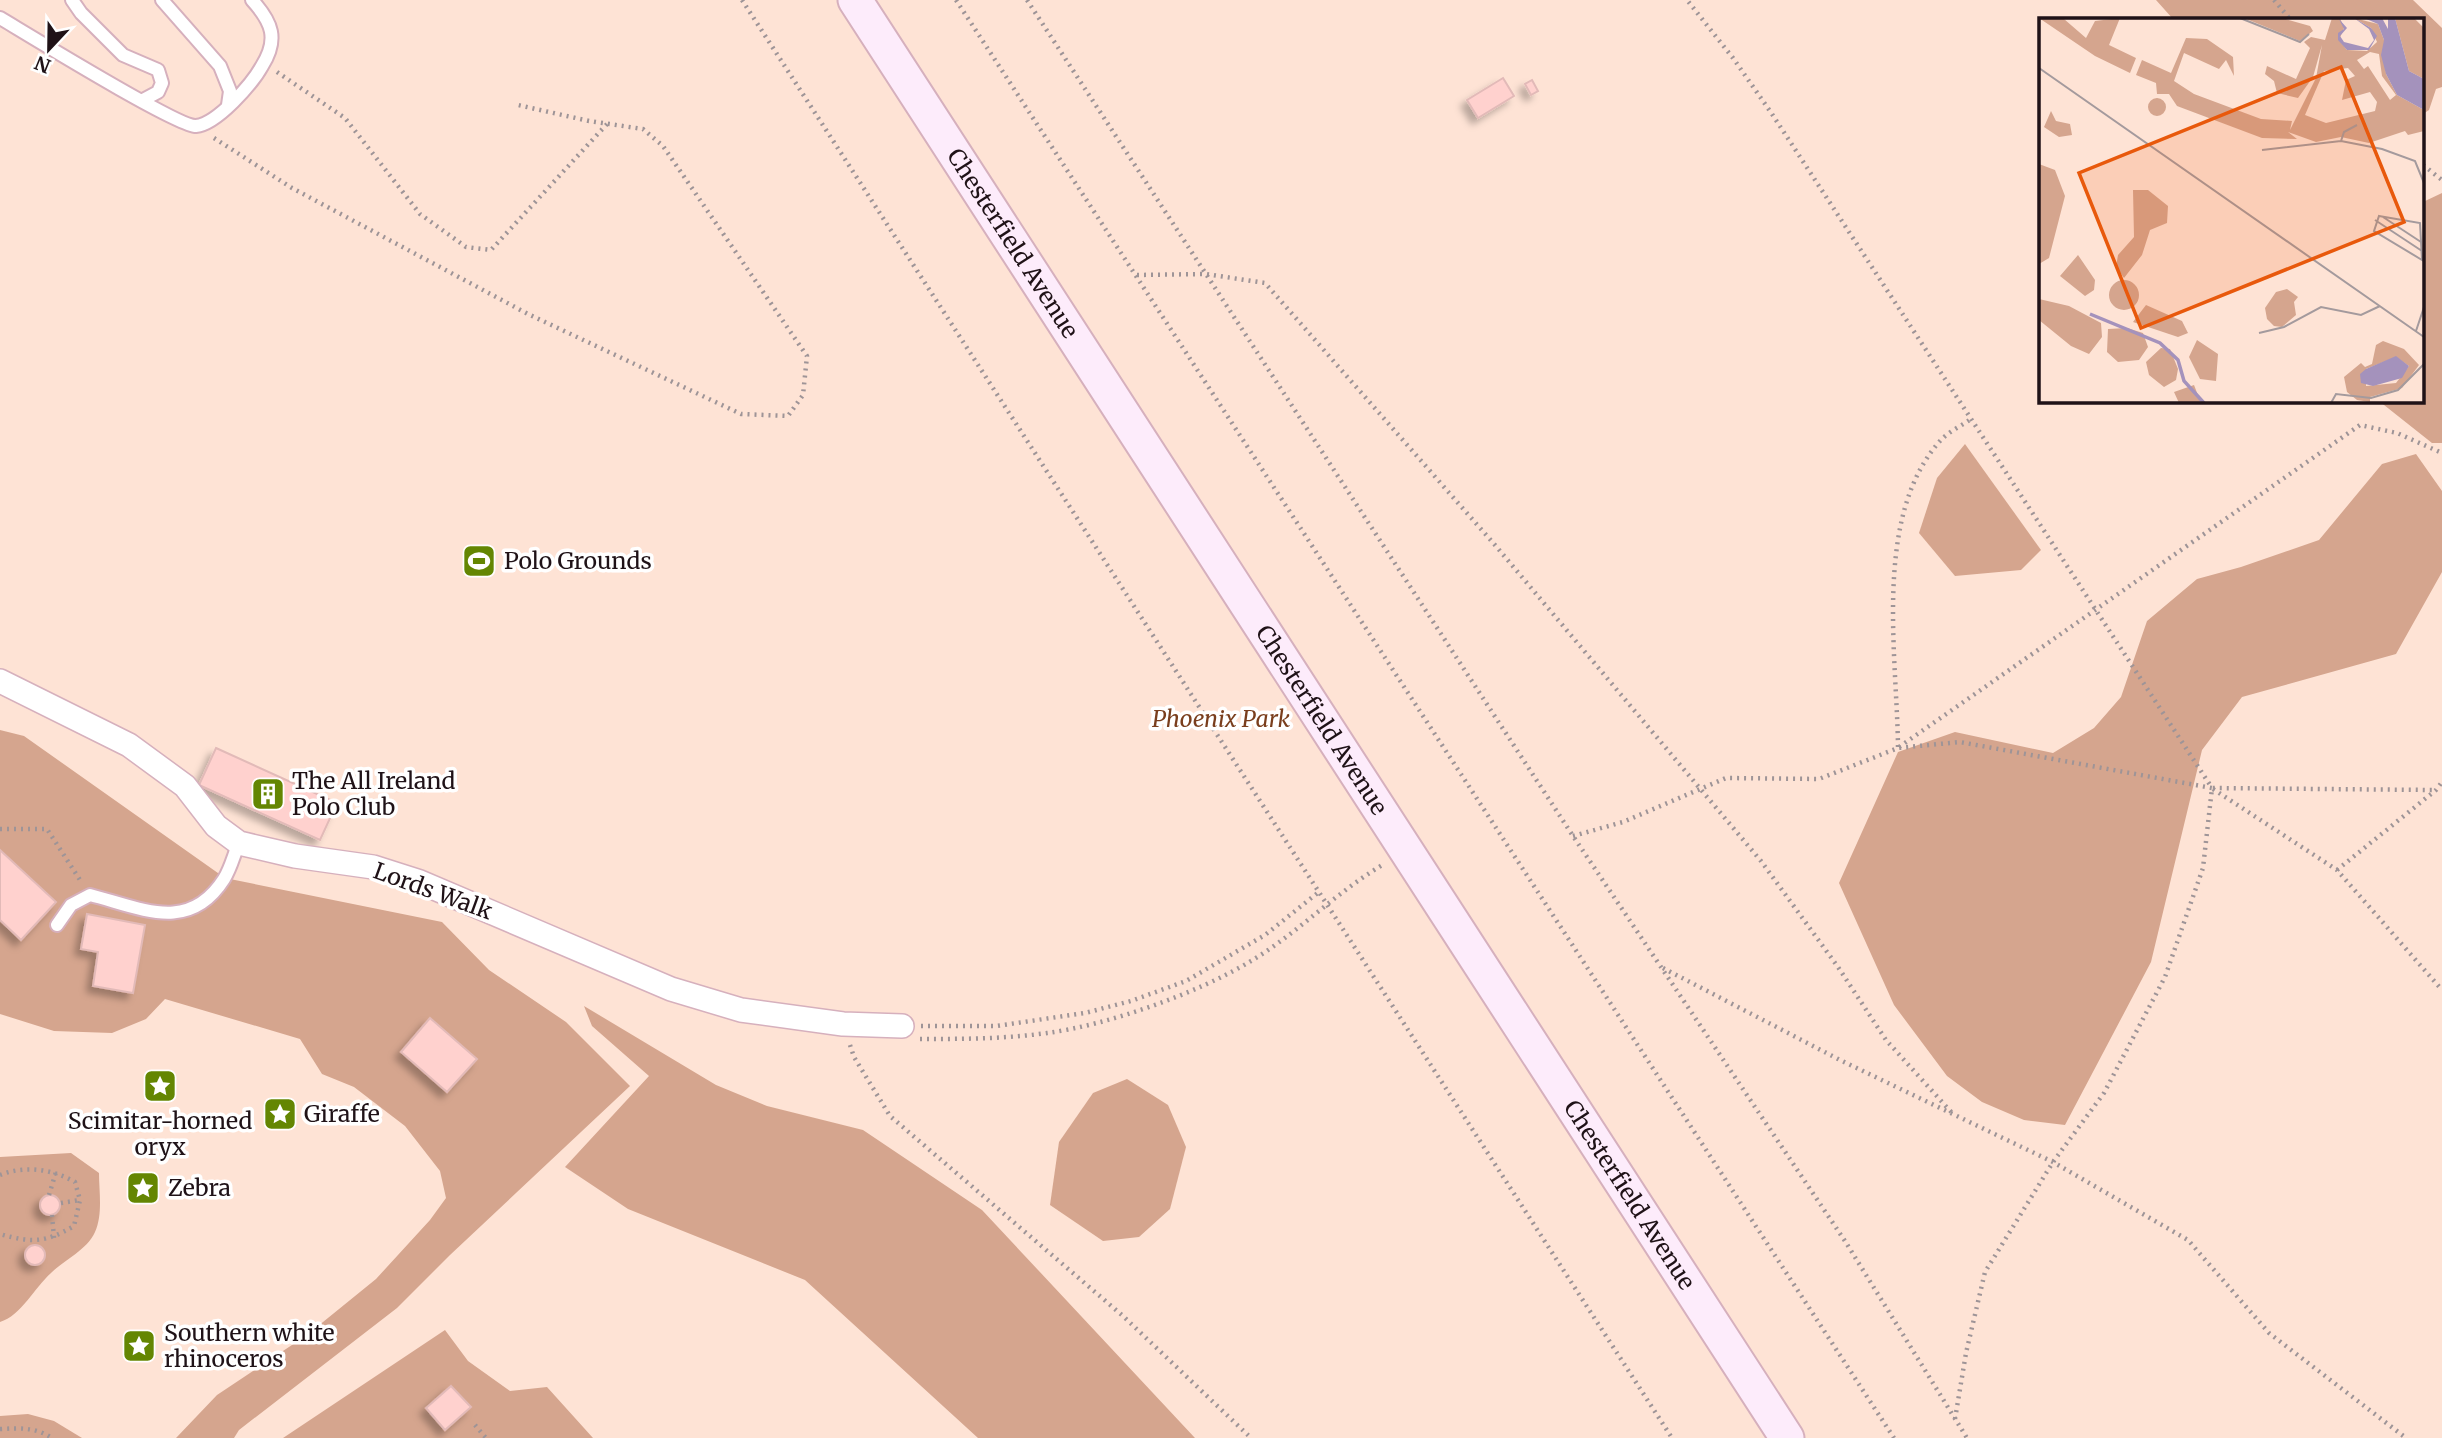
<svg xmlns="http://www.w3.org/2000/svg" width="2442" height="1438" viewBox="0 0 2442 1438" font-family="Merriweather,serif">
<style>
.green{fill:#fee3d5;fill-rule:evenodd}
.forest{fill:#d5a58e}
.building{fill:#ffd1ce;stroke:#e2bab8;stroke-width:2;filter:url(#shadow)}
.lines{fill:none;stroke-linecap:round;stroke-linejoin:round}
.lane-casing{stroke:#d6b0bd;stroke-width:16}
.street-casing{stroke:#d6b0bd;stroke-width:26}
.secondary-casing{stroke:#d6b0bd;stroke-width:37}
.path{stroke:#9e9497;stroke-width:4.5;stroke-dasharray:2 5;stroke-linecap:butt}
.lane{stroke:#fff;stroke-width:12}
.street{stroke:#fff;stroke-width:23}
.secondary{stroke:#fdecfb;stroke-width:33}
.labels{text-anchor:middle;stroke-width:7;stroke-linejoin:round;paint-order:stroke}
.street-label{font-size:23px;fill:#1f1217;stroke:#fff}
.poi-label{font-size:23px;fill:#1f1217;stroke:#fff;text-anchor:start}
.park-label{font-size:23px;font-style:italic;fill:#7a3e1d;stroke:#fff}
.inset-river{fill:none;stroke:#a492bc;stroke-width:3.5}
.inset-road{fill:none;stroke:#a49a9d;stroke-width:2}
.view{fill:#e8590c;fill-opacity:0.15;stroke:#e8590c;stroke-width:3.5}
.inset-edge{fill:none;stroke:#1f1217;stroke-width:3.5}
</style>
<defs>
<filter id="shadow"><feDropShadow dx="-6" dy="6" stdDeviation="3.5" flood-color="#0004"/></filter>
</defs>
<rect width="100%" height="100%" fill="#fdf5f7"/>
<path class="green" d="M0,0H2442V1438H0ZM2041,19H2423V401H2041Z"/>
<g class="forest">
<polygon points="2156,0 2413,0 2442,28 2442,87 2436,89 2429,110 2423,114 2423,19 2173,19"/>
<polygon points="2442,193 2442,443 2432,443 2379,401 2423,401 2423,202"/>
<polygon points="1965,444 2041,550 2021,570 1955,576 1919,533 1937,478"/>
<polygon points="2416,454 2442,491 2442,572 2396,654 2242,697 2202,750 2151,962 2065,1125 2024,1120 1982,1102 1947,1076 1894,1005 1839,883 1898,752 1955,732 2053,753 2094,728 2121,697 2147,621 2197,579 2241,567 2319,540 2382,464"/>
<polygon points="0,730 24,736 225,878 442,922 489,970 566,1022 630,1086 450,1255 397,1308 239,1430 234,1438 176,1438 217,1395 307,1335 376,1279 430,1220 446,1198 440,1171 405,1126 354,1087 322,1074 300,1039 165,999 146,1019 112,1033 54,1031 0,1014"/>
<polygon points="584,1006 716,1085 767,1106 863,1130 982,1210 1195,1438 978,1438 805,1280 628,1209 565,1167 649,1076 592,1026"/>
<polygon points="1127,1079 1168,1105 1186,1147 1170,1209 1139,1237 1103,1241 1050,1205 1059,1142 1093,1093"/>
<path d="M71,1153L99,1173C99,1192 103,1214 95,1232C87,1250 64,1260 51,1273C35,1287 21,1316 0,1322V1157Z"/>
<polygon points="445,1330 468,1361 510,1391 547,1387 593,1438 283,1438"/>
<polygon points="28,1414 54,1421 82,1438 0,1438 0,1416"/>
</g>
<g class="building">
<polygon points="1503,78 1514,96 1478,118 1467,100"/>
<polygon points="1532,80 1538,91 1531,95 1525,84"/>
<polygon points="216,748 337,803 320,840 199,785"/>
<polygon points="0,850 56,902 21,940 0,920"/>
<polygon points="87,914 145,925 133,993 93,986 98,952 81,949"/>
<polygon points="430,1018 477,1059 447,1092 401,1052"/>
<circle cx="50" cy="1205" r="10"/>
<circle cx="35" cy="1255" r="10"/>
<polygon points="451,1386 471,1407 445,1430 426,1408"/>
</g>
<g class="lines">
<defs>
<g id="lane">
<polyline points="72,0 81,13 123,55 158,70 162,83 158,92 143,100"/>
<polyline points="162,0 220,66 230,91 228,105"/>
<path d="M0,18C27,34 178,127 196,126C217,124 252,84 262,66C279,39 272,22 252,0"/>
<path d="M57,925L71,905L90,895C141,908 189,934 224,879C231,868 234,854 239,843"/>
</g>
<polyline id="street" points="0,681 129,745 185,786 216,826 239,843 295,856 373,867 420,882 671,989 741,1010 843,1024 902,1026"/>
<g id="secondary">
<path id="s1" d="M855,0L1787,1438"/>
</g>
</defs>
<use href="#lane" class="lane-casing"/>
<use href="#street" class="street-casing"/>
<use href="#secondary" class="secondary-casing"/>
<g class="path">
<polyline points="742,0 1672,1438"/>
<polyline points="956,0 1894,1438"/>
<polyline points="1027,0 1573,836 1845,1241 1967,1438"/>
<polyline points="2274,0 2290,19"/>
<polyline points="277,72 345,118 420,214 466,247 491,250 607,124"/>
<polyline points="214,138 292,188 528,314 741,414 788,416 803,395 807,356 663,146 643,129 589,121 518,105"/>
<polyline points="2423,165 2442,180"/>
<polyline points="1137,275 1206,274 1265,283 1495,545 1761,861 1838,967 1886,1040 1953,1114"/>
<path d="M1898,747C1897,654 1873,516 1940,441C1948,432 1961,426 1971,419"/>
<polyline points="1899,747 2360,425 2397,433 2442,453"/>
<polyline points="2213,789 2337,870 2442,990"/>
<polyline points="0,829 47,829 82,883"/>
<polyline points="1573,836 1623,822 1726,778 1819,779 1898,748 1960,742 2212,788 1772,114 1733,58 1687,0"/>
<polyline points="2337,870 2436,790 2442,782"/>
<polyline points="1663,968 1840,1060 2053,1162 2188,1240 2269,1333 2406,1438"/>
<polyline points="921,1026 996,1026 1085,1013 1131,1001 1186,981 1265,935 1320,891"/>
<path d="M920,1039C962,1039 1004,1039 1047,1033C1108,1025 1198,993 1251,961C1298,933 1336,892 1384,864"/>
<polyline points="850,1045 854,1057 890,1116 1123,1316 1251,1438"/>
<path d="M0,1175C25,1165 52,1169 75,1182L80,1200L74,1226C45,1243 31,1243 0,1234"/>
<polyline points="49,1195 56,1172"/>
<polyline points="61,1203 80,1200"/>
<polyline points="52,1215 54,1238"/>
<polyline points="1955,1419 1966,1353 1985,1272 2053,1162 2104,1093 2165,977 2203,868 2212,788 2436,790"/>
<polyline points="475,1425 486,1438"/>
<path d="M0,1429C20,1428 35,1427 52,1438"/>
</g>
<use href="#lane" class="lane"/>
<use href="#street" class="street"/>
<use href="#secondary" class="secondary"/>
</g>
<defs>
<symbol id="stadium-square" viewBox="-11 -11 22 22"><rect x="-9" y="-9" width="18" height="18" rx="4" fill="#648602" stroke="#fff"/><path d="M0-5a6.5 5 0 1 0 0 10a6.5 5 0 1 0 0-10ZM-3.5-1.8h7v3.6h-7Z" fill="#fff"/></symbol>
<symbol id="building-square" viewBox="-11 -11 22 22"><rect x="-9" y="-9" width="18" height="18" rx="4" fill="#648602" stroke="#fff"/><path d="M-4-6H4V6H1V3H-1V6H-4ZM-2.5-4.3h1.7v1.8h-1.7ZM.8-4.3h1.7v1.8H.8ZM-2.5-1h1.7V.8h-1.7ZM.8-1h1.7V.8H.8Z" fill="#fff"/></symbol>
<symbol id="sight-square" viewBox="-11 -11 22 22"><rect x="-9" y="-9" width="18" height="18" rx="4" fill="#648602" stroke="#fff"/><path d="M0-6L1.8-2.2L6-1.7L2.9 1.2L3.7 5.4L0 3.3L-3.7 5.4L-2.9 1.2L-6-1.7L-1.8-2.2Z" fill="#fff"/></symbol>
</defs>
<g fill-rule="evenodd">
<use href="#stadium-square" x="460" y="542" width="38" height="38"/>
<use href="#building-square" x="249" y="775" width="38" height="38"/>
<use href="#sight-square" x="141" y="1067" width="38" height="38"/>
<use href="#sight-square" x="261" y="1095" width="38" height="38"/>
<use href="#sight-square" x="124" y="1169" width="38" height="38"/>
<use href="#sight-square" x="120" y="1327" width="38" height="38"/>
</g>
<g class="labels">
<g class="street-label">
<text dy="8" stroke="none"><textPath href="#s1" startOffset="290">Chesterfield Avenue</textPath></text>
<text dy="8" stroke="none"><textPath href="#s1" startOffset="858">Chesterfield Avenue</textPath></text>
<text transform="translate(433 891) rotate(20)" y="8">Lords Walk</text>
<text dy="8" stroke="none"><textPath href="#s1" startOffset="1424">Chesterfield Avenue</textPath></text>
</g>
<g class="poi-label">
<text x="504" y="569">Polo Grounds</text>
<text x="292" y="789">The All Ireland<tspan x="292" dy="26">Polo Club</tspan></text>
<text x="304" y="1122">Giraffe</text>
<text x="160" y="1129" text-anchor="middle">Scimitar-horned<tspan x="160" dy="26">oryx</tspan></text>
<text x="168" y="1196">Zebra</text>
<text x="164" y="1341">Southern white<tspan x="164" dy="26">rhinoceros</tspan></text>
</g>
<g class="park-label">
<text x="1221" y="727">Phoenix Park</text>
</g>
</g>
<g transform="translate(2039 18)">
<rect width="385" height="385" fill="#fdf5f7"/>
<path d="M0,0H385V385H0Z" fill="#fee3d5"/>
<path d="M0,0L25,1L47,20L56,3L81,0L70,27L97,40L91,55L56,38ZM205,0H243L271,8L274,13L261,23ZM293,0H301L305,10L300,22L308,32L328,33L338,24L332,10L315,0L339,6L345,22L347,56L358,77L385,92V113L369,117L366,113L330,125L302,119L277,124L249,114L258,121L223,120L138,88L130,76H118L117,65L97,57L103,42L132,55L147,20L168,21L194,39L195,58L187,42L180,51L145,35L135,63L155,76L222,101L253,103L251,112L277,60L283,27L274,59L259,80L238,75L235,63L226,56L228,48L257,61L271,30L265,24L272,19L286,22ZM331,34L340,36L343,58L357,77L351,82L329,48L325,51L318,42ZM309,50L316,58L307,62L303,82L331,74L338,84L336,93L287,105L266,97L285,53ZM356,0H375L385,10V61L370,53ZM109 89a9 9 0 1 1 18 0a9 9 0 1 1-18 0ZM12,93L17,103L31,106L33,117L20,119L5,109ZM0,146L16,152L26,178L10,240L0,246ZM94,172H109L129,188L128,205L111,212L103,237L85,260L77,249L79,237L95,219ZM39,237L56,262L55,272L46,278L21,258ZM70 277a15 15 0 1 1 30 0a15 15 0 1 1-30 0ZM248,271L259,279L255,284L257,297L243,309L235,308L228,301L226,290L237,274ZM0,281L30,288L62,305L63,319L50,336L32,328L0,302ZM107,287L143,303L149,315L139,319L94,304ZM88,310L104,315L109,329L100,342L79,344L68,334L69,311ZM158,322L179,336L177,363L161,361L150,339ZM344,323L365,331L380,347L363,370L331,379V384L318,382L308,374L305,359L322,345L326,349L333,346L337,327ZM357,339L370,348L357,365L327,368V351ZM122,330L131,331L139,351L137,362L125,369L110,357L107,344ZM155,367L162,385H140L135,374Z" fill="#d5a58e" fill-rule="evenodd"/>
<path d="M315,0L332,10L338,18L330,32H308L299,22V15L305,11L300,1L308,10L301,18L305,24L329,30L335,22L330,11ZM325,0H343L349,11V0H356L370,53L385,61V92L358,77L347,56L342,37L345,22L339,6ZM357,338L370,348L363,360L334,368L322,365L321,356L327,351Z" fill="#a492bc"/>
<path class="inset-river" d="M51,296L121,325L139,342L145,363L165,385"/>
<path class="inset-road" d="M201,0L261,24L270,16M0,50L385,319M302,123L305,114L318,107M223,132L302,123L343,131L376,143L385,165M340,198L381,205L383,242L335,213ZM344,199L382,224M336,202L383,233M377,313L385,289M220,315L245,309L282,289L322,297L341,288M292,385L297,376L332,380L359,372L385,346"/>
<path class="view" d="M302,49L365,204L102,310L40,155Z"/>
<rect width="385" height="385" class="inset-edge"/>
</g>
<g transform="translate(49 49) rotate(202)" stroke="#ffffff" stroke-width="5" paint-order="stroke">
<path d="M0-5L12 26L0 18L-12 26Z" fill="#1f1217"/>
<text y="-10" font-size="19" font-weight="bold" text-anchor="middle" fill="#1f1217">N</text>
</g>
</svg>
